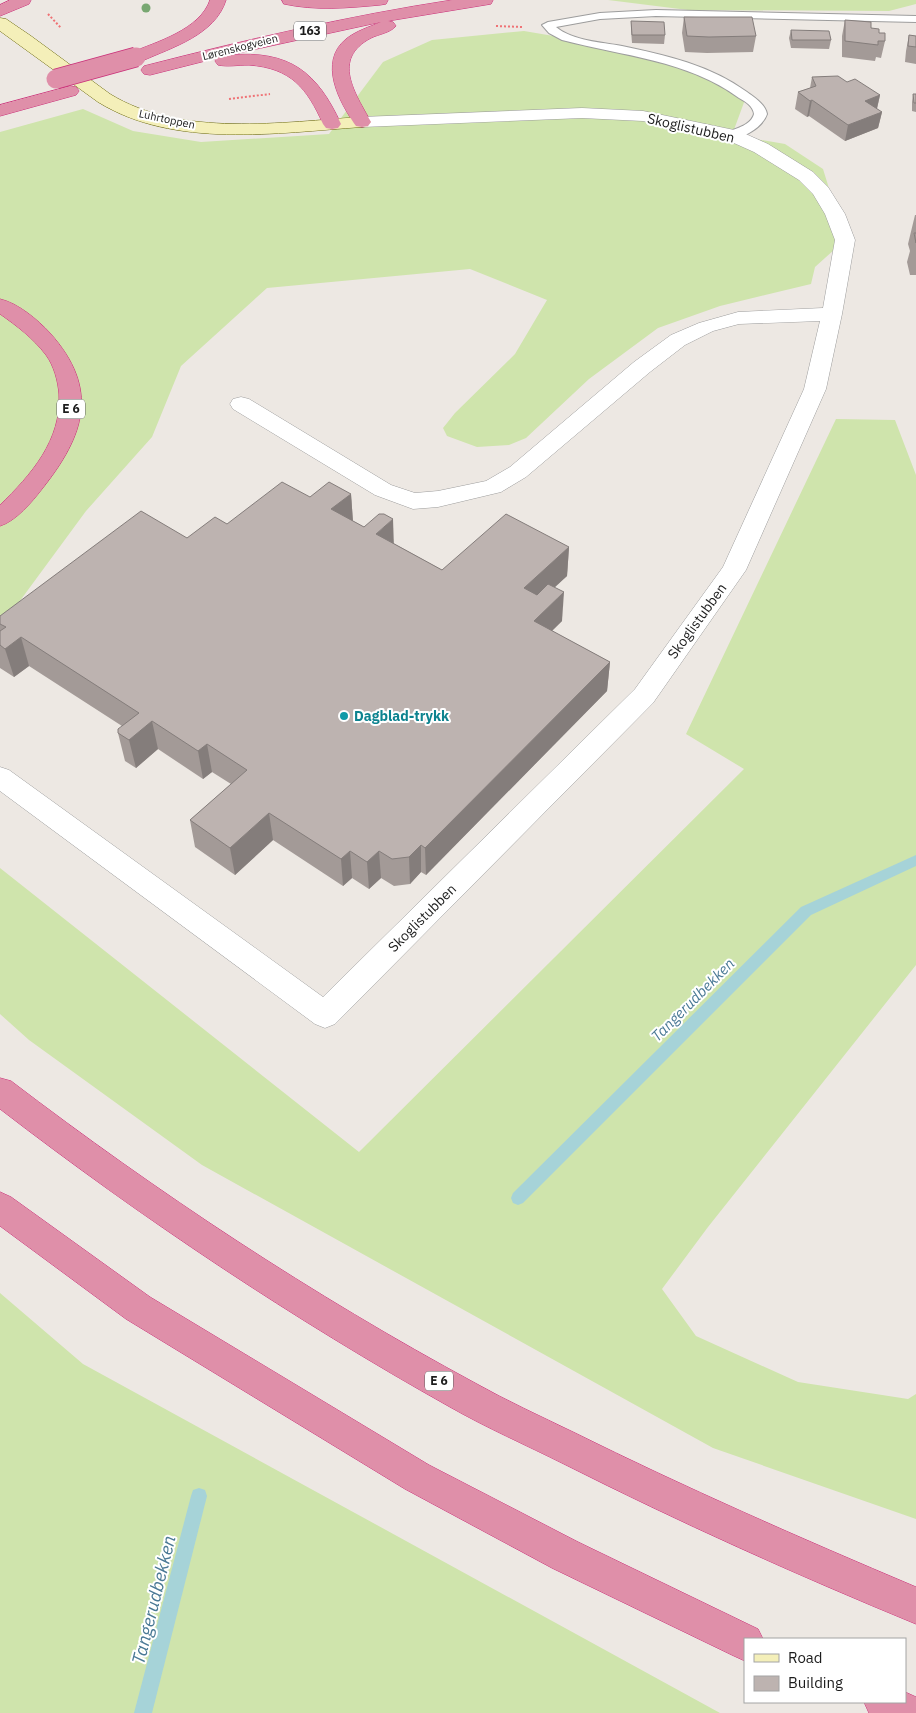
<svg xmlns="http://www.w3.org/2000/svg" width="916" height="1713" viewBox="0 0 916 1713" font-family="'IBM Plex Sans',sans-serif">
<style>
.grass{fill:#cfe4ac}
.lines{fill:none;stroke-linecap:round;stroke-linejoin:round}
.stream{fill:#a6d3d8;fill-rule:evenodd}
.lane-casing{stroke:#9d9d9d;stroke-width:2}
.street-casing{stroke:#9d9d9d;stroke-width:1}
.secondary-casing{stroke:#6a680c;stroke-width:1}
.highway-casing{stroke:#ca3079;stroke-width:1}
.path{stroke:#ef7275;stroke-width:2;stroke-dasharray:2 2;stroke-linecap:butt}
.lane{fill:#fff;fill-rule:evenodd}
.street{fill:#fff;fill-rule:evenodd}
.secondary{fill:#f4efb9;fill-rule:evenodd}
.highway{fill:#df8fa9;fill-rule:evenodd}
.highway-bridge-casing{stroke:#ca3079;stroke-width:21;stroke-linecap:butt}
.highway-bridge{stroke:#df8fa9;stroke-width:19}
.tree{fill:#78a771}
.wall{fill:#a39a97}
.shaded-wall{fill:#847d7b}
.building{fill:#bdb3b0;stroke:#847d7b}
.culture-dot{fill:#0f9aa8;stroke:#fff;stroke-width:2}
.labels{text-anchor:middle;stroke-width:4;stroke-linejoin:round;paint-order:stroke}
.far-street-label{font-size:11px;fill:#1c1c1c;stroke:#fff}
.shield{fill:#fff;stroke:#606060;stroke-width:1}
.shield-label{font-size:12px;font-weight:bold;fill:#1c1c1c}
.street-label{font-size:14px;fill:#1c1c1c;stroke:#fff}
.culture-label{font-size:14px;font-weight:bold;fill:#0d838f;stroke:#fff;text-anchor:start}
.water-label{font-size:15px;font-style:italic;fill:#4a7995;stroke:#fff}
.near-water-label{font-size:18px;font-style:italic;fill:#4a7995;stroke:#fff}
</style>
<rect width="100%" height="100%" fill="#ede8e3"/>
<g class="grass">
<polygon points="608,0 916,0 916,4 889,11 688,10"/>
<polygon points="524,31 583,41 709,73 746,97 732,135 785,144 823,169 845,240 815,267 811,284 720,306 658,328 589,379 526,438 509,445 477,447 447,436 443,428 455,413 515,354 547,300 470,269 267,288 181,366 152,437 86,511 0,628 0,132 83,109 133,131 201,142 329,134 383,62 432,40"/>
<polygon points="836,419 895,420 916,475 916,965 708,1227 662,1289 696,1336 798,1382 908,1399 916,1394 916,1519 713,1448 202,1165 29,1040 0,1014 0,868 359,1152 744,769 686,734"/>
<polygon points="0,1293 83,1364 720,1713 0,1713"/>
</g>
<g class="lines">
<g class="stream">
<polygon points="916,855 916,866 811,915 523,1203 518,1205 513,1203 511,1198 513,1193 801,907"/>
<polygon points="199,1488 205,1490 207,1496 152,1713 134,1713 191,1496 193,1490"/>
</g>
<defs>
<path id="lane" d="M656,10L916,16V22L656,16L600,19L556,27C573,41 601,42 622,46C665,55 710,65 747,92C755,98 765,104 767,114C763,127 741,141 728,138L726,135L728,132C737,128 751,125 754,114C753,106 746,102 739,98C688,60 622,56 562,40L549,33L542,25L548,22L600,13Z"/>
<polygon id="street" points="582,108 643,111 739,131 768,144 813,172 828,187 845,214 855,240 842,314 826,389 746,570 653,703 335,1024 325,1028 315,1024 0,791 0,767 9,770 323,997 635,689 723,567 804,389 820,321 739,324 713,331 685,345 650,372 526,477 501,492 438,507 413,509 375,495 233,409 230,404 233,399 241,397 249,399 391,485 415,493 438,491 486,481 510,467 634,362 671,335 699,323 738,312 823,308 835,240 825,214 813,194 799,180 754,152 725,139 643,121 582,118 362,127 356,126 353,122 356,118 362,117"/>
<path id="secondary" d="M0,18L6,19L31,36L110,94C181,138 283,122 362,117L368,118L371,122L368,126L362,127C277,133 174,149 98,102L0,31Z"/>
<g id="highway">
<polygon points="10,0 31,0 29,4 0,16 0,5"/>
<path d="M210,0H226C215,35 173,47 142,61L136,62L130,61L127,57L130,53C156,42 200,30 210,0Z"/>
<path d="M282,0H388L386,4L380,5C348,8 316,11 284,4Z"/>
<path d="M452,0H493L491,4L485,5L388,21L393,22L396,26C390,33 379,34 371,38C331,59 355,93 371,122L368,126L362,127L356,126C339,102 318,62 346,39C356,31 369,27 381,22L229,55C290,50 317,72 341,124L338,128L332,129L326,128L323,124C307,88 291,68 249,65C238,65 228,67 218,65L215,61L217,58L150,75L144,74L141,70L144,66C245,40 348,16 452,0Z"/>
<polygon points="70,86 76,87 79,91 76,95 0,116 0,105"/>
<path d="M0,299C18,303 38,320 50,333C100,389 85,435 42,489C32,502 16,521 0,526V505C31,475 62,440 59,394C58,381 54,366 46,355C33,338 17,326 0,314Z"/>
<path d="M0,1078L11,1081C158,1193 312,1295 475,1383C507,1401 540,1416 573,1432C686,1488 800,1538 916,1587V1624C797,1575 679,1522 564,1464C526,1445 487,1428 450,1407C293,1319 143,1219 0,1109Z"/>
<polygon points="0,1192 11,1197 150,1297 429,1465 578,1542 758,1629 763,1639 745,1639 745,1661 732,1655 552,1568 405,1489 126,1319 0,1226"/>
<polygon points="905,1692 916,1697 916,1713 869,1713 864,1702 905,1702"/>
</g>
</defs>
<use href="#lane" class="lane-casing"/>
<use href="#street" class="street-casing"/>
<use href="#secondary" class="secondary-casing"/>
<use href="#highway" class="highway-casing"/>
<g class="path">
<polyline points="48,14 61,28"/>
<polyline points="496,26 522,27"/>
<polyline points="229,99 270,94"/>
</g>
<use href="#lane" class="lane"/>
<use href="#street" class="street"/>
<use href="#secondary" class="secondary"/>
<use href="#highway" class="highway"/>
<defs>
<polyline id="highway-bridge" points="56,79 136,57"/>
</defs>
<use href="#highway-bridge" class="highway-bridge-casing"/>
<use href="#highway-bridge" class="highway-bridge"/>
</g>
<circle class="tree" cx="146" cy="8" r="4.5"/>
<g class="wall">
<polygon points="684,17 756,36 753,52 707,53 685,52 682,33"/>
<polygon points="845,20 871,28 879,33 885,41 881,58 876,57 875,61 842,57 842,36"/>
<polygon points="631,21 665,35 664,44 632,43 631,30"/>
<polygon points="791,30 831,40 829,49 791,48 789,38"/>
<polygon points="909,35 916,36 916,64 905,62 906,51"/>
<polygon points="812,77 880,95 877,109 882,112 878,128 845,141 809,116 807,117 795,109 798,92 810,88"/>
<polygon points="913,94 916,94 916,112 912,111 912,102"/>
<polygon points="915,215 916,215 916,277 916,275 910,275 907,262 910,251 908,244"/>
<polygon points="351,494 353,521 442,570 569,547 567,576 554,587 562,621 552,631 610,662 607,691 426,875 421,872 410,884 394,886 381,878 369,889 352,878 343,886 273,840 235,875 195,847 190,820 231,784 212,772 203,779 158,749 136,768 125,761 118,733 122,726 29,666 14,677 0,668 0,616 187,538 310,497"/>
</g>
<g class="shaded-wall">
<polygon points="880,95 876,112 865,101"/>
<polygon points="812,100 809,116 807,117 810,101"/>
<polygon points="882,112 878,128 845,141 848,125"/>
<polygon points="351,494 353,523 331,509"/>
<polygon points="393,519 394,548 376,534"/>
<polygon points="569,547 567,576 523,617 524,588"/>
<polygon points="564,592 562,621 533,649 534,621"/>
<polygon points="21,637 29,666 14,677 5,649"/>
<polygon points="610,662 607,691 426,875 425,848"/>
<polygon points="152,721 158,749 136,768 129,740"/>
<polygon points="207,744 212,772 203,779 198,751"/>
<polygon points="269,813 273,840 235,875 230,848"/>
<polygon points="421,845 421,872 410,884 409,857"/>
<polygon points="350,851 352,878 343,886 341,859"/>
<polygon points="379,851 381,878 369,889 367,862"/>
</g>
<g class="building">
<polygon points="684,17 752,17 756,36 709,37 687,36"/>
<polygon points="845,20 871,22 871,28 879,29 879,33 885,33 885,41 878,41 878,45 845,41"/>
<polygon points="631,21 664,22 665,35 632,35"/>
<polygon points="791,30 829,31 831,40 792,40"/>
<polygon points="909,35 916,36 916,47 908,46"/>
<polygon points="838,76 847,82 855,79 880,95 865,101 882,112 848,125 812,100 810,101 798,92 816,86 812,77"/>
<polygon points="913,94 916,94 916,103 914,103"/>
<polygon points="914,233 916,233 916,243"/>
<polygon points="282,482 310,497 329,482 351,494 331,509 364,527 379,514 384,514 393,519 376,534 442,570 506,514 569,547 524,588 537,595 548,584 564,592 534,621 610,662 425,848 421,845 409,857 392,859 379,851 367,862 350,851 341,859 269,813 230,848 190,820 247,770 207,744 198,751 152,721 129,740 118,733 118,729 139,713 21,637 5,649 0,645 0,631 6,627 0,624 0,616 141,511 187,538 215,517 227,524"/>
</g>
<circle class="culture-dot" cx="344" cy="716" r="5"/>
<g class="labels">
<g class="far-street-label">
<text transform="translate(240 47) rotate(-14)" y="4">Lørenskogveien</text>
<text transform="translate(167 119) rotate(12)" y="4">Luhrtoppen</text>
</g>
<g class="shield">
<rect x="294" y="21.5" width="32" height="19" rx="4"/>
<rect x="57" y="399.5" width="28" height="19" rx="4"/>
<rect x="425" y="1371.5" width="28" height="19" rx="4"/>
</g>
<g class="shield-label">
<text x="310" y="35">163</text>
<text x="71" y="413">E 6</text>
<text x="439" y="1385">E 6</text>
</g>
<g class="street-label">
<text transform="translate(691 128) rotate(13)" y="5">Skoglistubben</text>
<text transform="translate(697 621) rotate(-54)" y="5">Skoglistubben</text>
<text transform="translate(422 918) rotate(-45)" y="5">Skoglistubben</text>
</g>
<g class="culture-label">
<text x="354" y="721">Dagblad-trykk</text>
</g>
<g class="water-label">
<text transform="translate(693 1000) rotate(-45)" y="5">Tangerudbekken</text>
</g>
<g class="near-water-label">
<text transform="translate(154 1600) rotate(-76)" y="6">Tangerudbekken</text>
</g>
</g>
<rect x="744" y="1638" width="162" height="65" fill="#ffffff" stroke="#a4a4a4"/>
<rect x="754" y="1654" width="25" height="8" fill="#f4efb9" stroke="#a4a4a4"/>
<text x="788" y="1663" font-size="15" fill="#1c1c1c">Road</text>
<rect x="754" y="1676" width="25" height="15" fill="#bdb3b0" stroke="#a4a4a4"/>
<text x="788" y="1688" font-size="15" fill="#1c1c1c">Building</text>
</svg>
